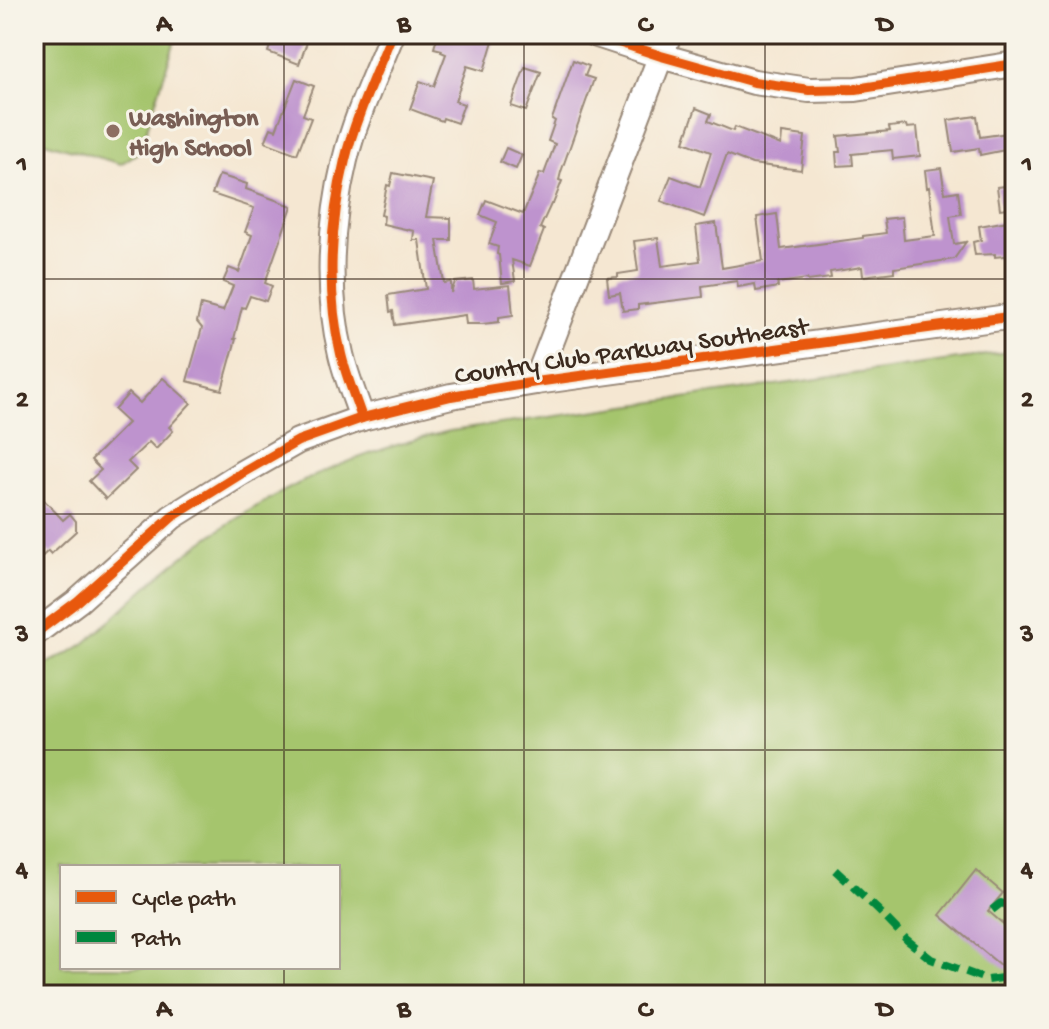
<svg xmlns="http://www.w3.org/2000/svg" width="1049" height="1029" viewBox="0 0 1049 1029" font-family="'Gochi Hand',sans-serif">
<style>
.green{fill:#a5c56d;stroke:#707846;stroke-width:2;fill-rule:evenodd}
.building{fill:#be93ce}
.lines{fill:none;stroke-linecap:round;stroke-linejoin:round}
.minor-casing{stroke:#988878;stroke-width:28}
.minor{stroke:#fff;stroke-width:24}
.quiet{stroke:#00873e;stroke-width:8;stroke-dasharray:16 8;stroke-linecap:butt}
.cycleway-casing{stroke:#f7f3e8;stroke-width:15}
.cycleway{stroke:#e8590c;stroke-width:10}
.grid{fill:none;stroke:#3b2a1e;stroke-width:2;stroke-opacity:0.55}
.education-dot{fill:#8d6e63;stroke:#f7f3e8;stroke-width:3}
.labels{text-anchor:middle;stroke-width:6;stroke-linejoin:round;paint-order:stroke}
.education-label{font-size:26px;font-weight:bold;fill:#785e54;stroke:#f7f3e8;text-anchor:start}
.street-label{font-size:26px;fill:#3b2a1e;stroke:#f7f3e8}
.neatline{fill:none;stroke:#3b2a1e;stroke-width:3}
.grid-label{font-size:26px;text-anchor:middle;font-weight:bold;fill:#3b2a1e}
</style>
<rect width="100%" height="100%" fill="#f7f3e8"/>
<filter id="ink" filterUnits="userSpaceOnUse"><feTurbulence type="fractalNoise" baseFrequency=".0125" numOctaves="2"/><feDisplacementMap in="SourceGraphic" scale="16" xChannelSelector="R" yChannelSelector="G"/><feConvolveMatrix kernelMatrix="1 2 1 2 8 2 1 2 1" color-interpolation-filters="sRGB"/></filter>
<filter id="wash" filterUnits="userSpaceOnUse"><feTurbulence type="fractalNoise" baseFrequency=".006" numOctaves="4" result="noise"/><feDisplacementMap in="SourceGraphic" scale="32" xChannelSelector="R" yChannelSelector="G"/><feGaussianBlur stdDeviation="1.8" result="paint"/><feColorMatrix in="noise" values="0 0 0 0 0 0 0 0 0 0 0 0 0 0 0 0 0 1.4 0 .05"/><feComposite in="paint" operator="in"/></filter>
<g filter="url(#wash)">
<rect width="100%" height="100%" fill="#f5e7d2"/>
<g class="green">
<polygon points="34,34 177,34 140,151 121,164 34,139"/>
<path d="M1015,351V995H34V670L69,653L85,643C115,618 141,590 172,565C257,497 343,455 450,431ZM62,867H338V967H62Z"/>
</g>
<g id="blocks">
<g class="building">
<polygon points="274,34 310,34 299,64 268,52"/>
<polygon points="438,34 470,34 493,41 484,71 467,66 455,101 464,104 457,123 443,118 442,121 410,109 420,81 434,86 446,54 441,52 442,50 434,48"/>
<polygon points="573,60 589,66 585,76 594,79 561,172 559,180 562,181 553,204 551,204 540,228 544,230 530,266 512,260 515,281 502,283 499,255 497,254 498,247 489,244 497,222 480,215 486,200 523,214 540,173 544,174 555,144 548,141 555,121 552,119"/>
<polygon points="525,67 541,72 526,111 511,106"/>
<polygon points="296,79 314,86 303,115 311,118 297,154 265,142 271,128 276,130"/>
<polygon points="696,108 711,114 708,121 733,131 735,127 781,145 782,133 805,136 801,170 752,164 727,154 704,217 661,201 671,176 700,187 711,152 684,142"/>
<polygon points="977,116 980,137 1015,132 1015,148 980,155 979,148 953,152 948,120"/>
<polygon points="906,125 907,128 917,127 920,156 893,159 892,150 852,154 853,165 837,166 836,152 840,152 838,136 890,131 889,127"/>
<polygon points="506,148 522,155 516,169 500,162"/>
<polygon points="941,168 945,193 958,191 961,214 950,216 954,244 966,242 954,259 894,268 894,272 863,276 862,267 830,272 831,278 808,281 807,279 777,283 778,287 756,291 755,284 738,287 737,281 702,286 703,297 638,305 638,309 623,311 620,293 609,295 607,278 618,277 618,274 638,271 634,241 658,238 662,266 700,261 696,226 716,223 722,268 763,261 757,217 777,214 781,249 863,238 863,236 886,233 884,219 902,217 904,240 935,236 929,187 927,188 925,170"/>
<polygon points="393,173 433,181 426,217 451,218 451,240 437,240 444,283 451,282 451,293 455,282 473,280 474,289 510,285 513,315 499,317 499,322 482,324 466,324 465,315 395,325 393,311 390,312 388,295 426,289 419,240 413,240 414,231 383,224 384,216 381,215 387,185 390,186"/>
<polygon points="219,175 247,184 246,189 292,206 265,283 272,286 266,301 250,296 245,308 242,307 234,339 236,339 222,390 187,381 202,328 197,322 201,305 223,311 233,286 223,282 229,268 239,272 252,235 245,232 254,208 212,194"/>
<polygon points="1015,185 1015,207 1000,209 997,187"/>
<polygon points="1008,221 1013,255 995,257 995,254 975,255 973,242 981,240 979,226"/>
<polygon points="163,378 191,403 169,427 173,431 156,449 149,442 128,462 136,470 106,499 89,481 101,470 91,460 128,423 114,410 129,393 140,403"/>
<polygon points="42,498 63,520 70,514 76,521 76,531 51,554 48,551 34,564 34,505"/>
<polygon points="976,870 1003,893 988,911 1015,934 1015,960 1006,970 940,915"/>
</g>
</g>
</g>
<g filter="url(#ink)">
<use href="#blocks" fill-opacity="0" stroke="#988878" stroke-width="2"/>
<g class="lines">
<defs>
<g id="minor">
<polyline points="594,34 661,56 754,82 809,90 856,89 1015,64"/>
<polyline points="536,382 669,34"/>
<path d="M362,418C355,397 346,376 341,354C326,292 330,222 345,160C355,118 376,74 392,34"/>
<polyline points="34,634 78,601 172,517 242,473 298,441 362,418 451,396 536,382 1015,316"/>
</g>
</defs>
<use href="#minor" class="minor-casing"/>
<use href="#minor" class="minor"/>
<g class="quiet">
<polyline points="835,870 878,910 907,940 931,959 988,980 1015,976"/>
<polyline points="992,910 1001,903 1015,908"/>
</g>
<defs>
<g id="cycleway">
<polyline points="594,34 661,56 754,82 809,90 856,89 1015,64"/>
<path d="M362,418C355,397 346,376 341,354C326,292 330,222 345,160C355,118 376,74 392,34"/>
<polyline points="34,634 78,601 172,517 242,473 298,441 362,418 451,396 536,382 1015,316"/>
</g>
</defs>
<use href="#cycleway" class="cycleway-casing"/>
<use href="#cycleway" class="cycleway"/>
</g>
</g>
<path class="grid" d="M284,34V867M524,34V995M765,34V995M34,279H1015M34,514H1015M34,750H1015M284,967V995"/>
<circle class="education-dot" cx="113" cy="131" r="8"/>
<g class="labels">
<g class="education-label">
<text x="129" y="125">Washington<tspan x="129" dy="30">High School</tspan></text>
</g>
<g class="street-label">
<text transform="translate(631 349) rotate(-8)" y="9">Country Club Parkway Southeast</text>
</g>
</g>
<rect width="1049" height="1029" fill="none" stroke="#f7f3e8" stroke-width="88"/>
<rect x="60" y="865" width="280" height="104" fill="#f7f3e8" stroke="#aca397" stroke-width="2"/>
<rect x="76" y="891" width="40" height="12" fill="#e8590c" stroke="#aca397" stroke-width="2"/>
<text x="132" y="905" font-size="24" fill="#3b2a1e">Cycle path</text>
<rect x="76" y="931" width="40" height="12" fill="#00873e" stroke="#aca397" stroke-width="2"/>
<text x="132" y="945" font-size="24" fill="#3b2a1e">Path</text>
<rect x="44" y="44" width="961" height="941" class="neatline"/>
<g class="grid-label">
<text x="164" y="31">A</text>
<text x="404" y="31">B</text>
<text x="645" y="31">C</text>
<text x="885" y="31">D</text>
<text x="22" y="171">1</text>
<text x="1027" y="171">1</text>
<text x="22" y="406">2</text>
<text x="1027" y="406">2</text>
<text x="22" y="641">3</text>
<text x="1027" y="641">3</text>
<text x="22" y="876">4</text>
<text x="1027" y="876">4</text>
<text x="164" y="1016">A</text>
<text x="404" y="1016">B</text>
<text x="645" y="1016">C</text>
<text x="885" y="1016">D</text>
</g>
</svg>
